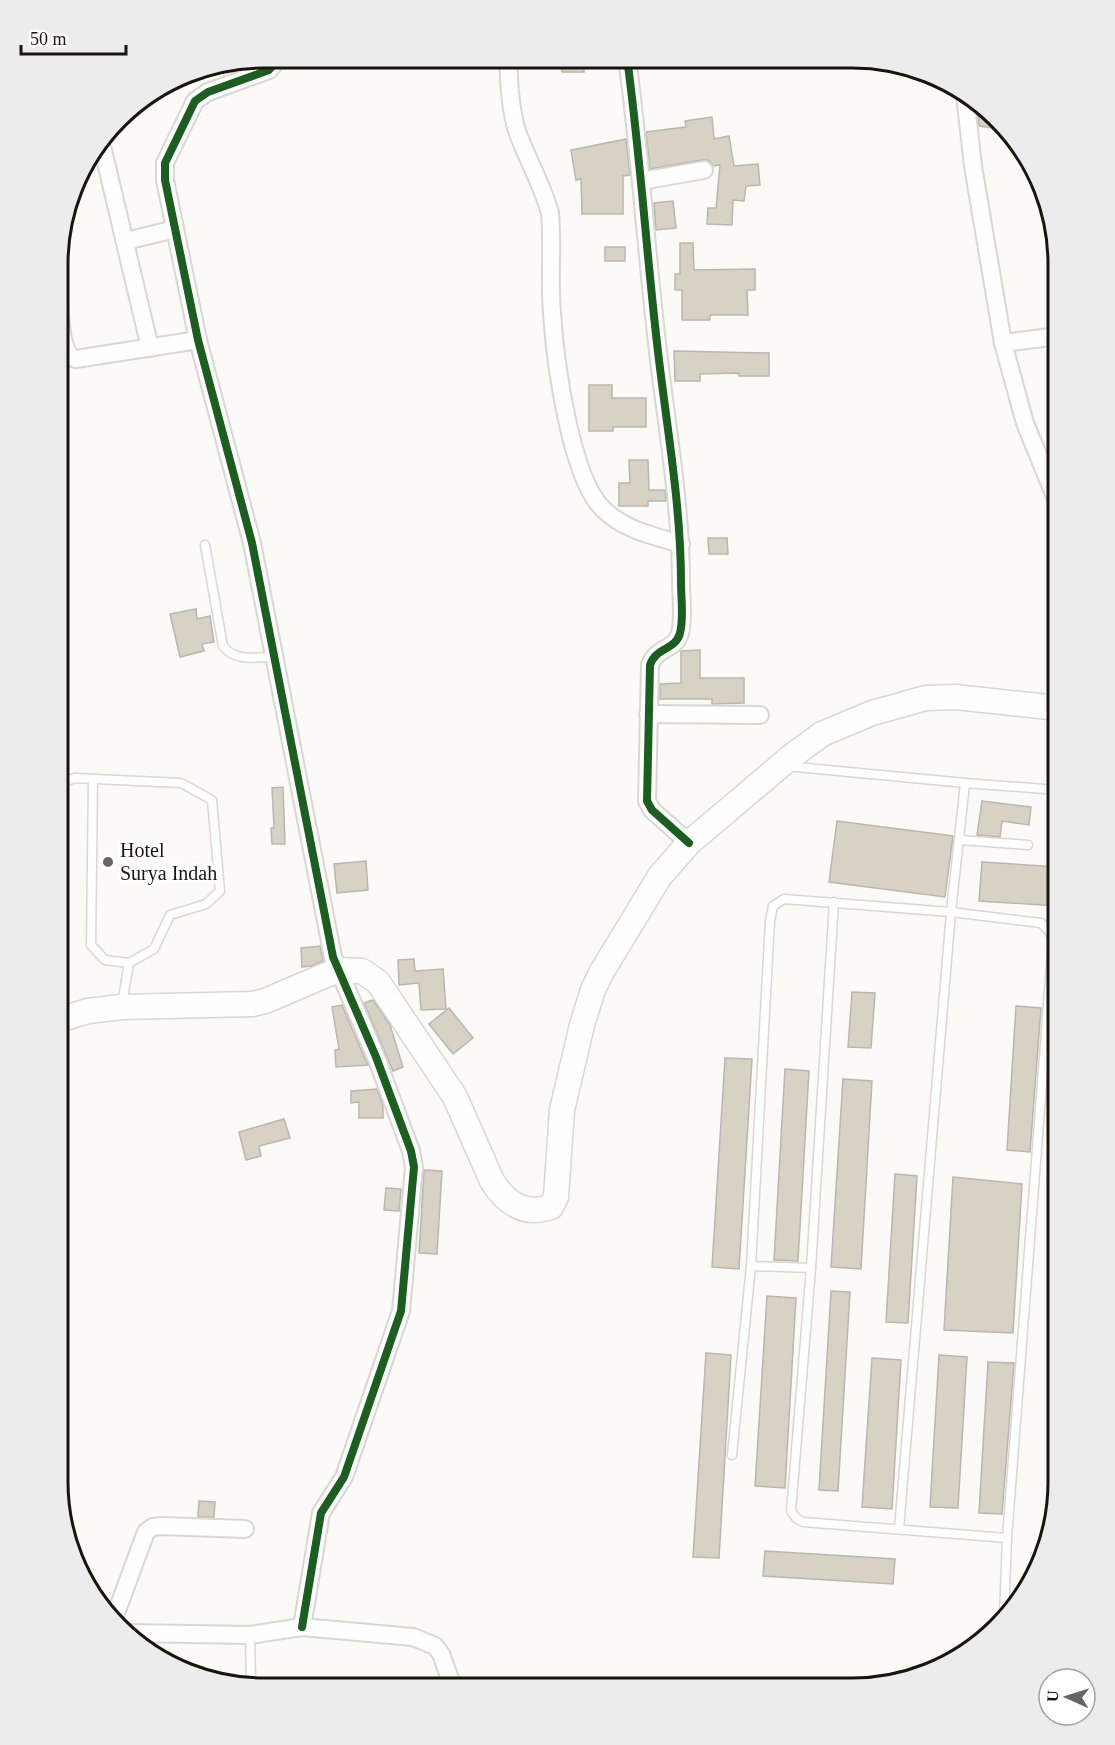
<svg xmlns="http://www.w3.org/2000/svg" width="1115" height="1745" viewBox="0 0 1115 1745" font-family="Georgia,serif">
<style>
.building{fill:#d8d2c5;stroke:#b9b6b2;stroke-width:1.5}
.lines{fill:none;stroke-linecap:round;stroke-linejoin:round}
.lane-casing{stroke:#d9d7d2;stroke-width:11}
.street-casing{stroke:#d9d7d2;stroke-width:20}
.secondary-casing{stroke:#d9d7d2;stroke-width:27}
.lane{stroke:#fffefe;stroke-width:8}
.street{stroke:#fffefe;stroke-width:16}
.secondary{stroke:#fffefe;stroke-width:24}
.cycleway-casing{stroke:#fff;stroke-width:11}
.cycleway{stroke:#1b5e20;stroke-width:8}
.poi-dot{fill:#686560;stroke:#fff;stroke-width:2}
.labels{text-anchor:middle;stroke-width:6;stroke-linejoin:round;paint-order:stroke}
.poi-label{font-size:20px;fill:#18150f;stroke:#fff;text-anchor:start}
.rim{fill:none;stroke:#18150f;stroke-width:3}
</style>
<rect width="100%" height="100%" fill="#fcfaf6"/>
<g class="building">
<polygon points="561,58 584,58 584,72 562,72"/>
<polygon points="977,100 1000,129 979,126"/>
<polygon points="712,117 714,139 729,136 734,166 758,164 760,185 746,186 744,201 733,200 732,225 707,224 708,208 716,208 720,165 713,166 708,160 702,160 650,169 646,132 686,127 685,121"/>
<polygon points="626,139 630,175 623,176 623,214 582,214 581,179 576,180 571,150"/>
<polygon points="673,201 676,228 656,230 654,203"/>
<polygon points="680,243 693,243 694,270 755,269 755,290 747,290 748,315 710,315 710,320 682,320 682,290 675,290 675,274 680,274"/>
<rect x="605" y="247" width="20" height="14"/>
<polygon points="674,351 769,353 769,376 739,376 739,373 700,374 700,381 675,381"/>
<polygon points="589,385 612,385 612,398 646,398 646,427 613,427 613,431 589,431"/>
<polygon points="629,460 648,460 649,490 665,490 666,501 648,501 648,506 619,506 619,483 630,483"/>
<polygon points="708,538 727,538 728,554 709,554"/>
<polygon points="196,609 197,619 210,616 214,642 202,644 204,651 180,657 170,614"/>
<polygon points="700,650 700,678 744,678 744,703 712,704 712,699 660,699 660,684 681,683 681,651"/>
<polygon points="283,787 285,844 272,844 271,828 274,828 272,788"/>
<polygon points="982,801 1031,807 1029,825 1002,821 1000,837 977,835"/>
<polygon points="837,821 953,836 945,897 829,882"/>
<polygon points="366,861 368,890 337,893 334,864"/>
<polygon points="982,862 1058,867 1058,906 979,901"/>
<polygon points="320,946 323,961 311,966 302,967 301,948"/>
<polygon points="414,959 415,971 443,969 446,1009 421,1010 419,983 399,985 398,960"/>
<polygon points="852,992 875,993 871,1048 848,1047"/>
<polygon points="373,1000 390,1025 403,1067 393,1071 364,1003"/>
<polygon points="342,1005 366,1061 368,1065 336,1067 335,1050 339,1049 332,1007"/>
<polygon points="1016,1006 1041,1008 1030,1152 1007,1150"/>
<polygon points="449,1008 473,1038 453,1054 429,1024"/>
<polygon points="725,1058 752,1059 739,1269 712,1267"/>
<polygon points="785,1069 809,1071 798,1261 774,1260"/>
<polygon points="843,1079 872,1081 861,1269 831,1267"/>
<polygon points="377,1089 383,1106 383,1118 359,1118 359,1102 351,1103 351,1091"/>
<polygon points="284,1119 290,1138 259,1146 261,1156 246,1160 239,1132"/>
<polygon points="424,1170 442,1171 437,1254 419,1253"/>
<polygon points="895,1174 917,1176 908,1323 886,1322"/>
<polygon points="953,1177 1022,1184 1013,1333 944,1330"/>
<polygon points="386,1188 401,1189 399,1211 384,1210"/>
<polygon points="831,1291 850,1292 838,1491 819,1490"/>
<polygon points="767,1296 796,1298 785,1488 755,1486"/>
<polygon points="706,1353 731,1355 719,1558 693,1557"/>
<polygon points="939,1355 967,1357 958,1508 930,1507"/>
<polygon points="872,1358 901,1360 892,1509 862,1507"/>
<polygon points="988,1362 1014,1363 1002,1514 979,1513"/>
<polygon points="199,1501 215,1502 214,1517 198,1517"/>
<polygon points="765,1551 895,1559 893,1584 763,1576"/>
</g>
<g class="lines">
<defs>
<g id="lane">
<path d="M205,545L223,646C235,662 256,657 275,657"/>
<polyline points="786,766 965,783"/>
<polyline points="93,779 91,945 105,960 129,963"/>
<polyline points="58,784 75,778 181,783 212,800 220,891 206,904 170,915 154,949 129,963 122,1004"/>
<polyline points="959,840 1028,845"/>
<polyline points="834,902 811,1268 791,1511 796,1518 803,1522 1007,1538"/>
<polyline points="751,1266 811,1268"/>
<polyline points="732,1455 751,1266 770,921 773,906 784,899 951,912 1041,923 1049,931 1053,940 1007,1538 1004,1616"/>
<polyline points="899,1529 951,912 965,783 1058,790"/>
<polyline points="250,1635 251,1682"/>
</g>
<g id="street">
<polyline points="276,57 275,63 269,70 208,92 195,101 165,163 165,180 198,340 252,543 333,957 376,1057 411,1151 414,1167 401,1311 344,1477 321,1513 302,1627"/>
<path d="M508,58C509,82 510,108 517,131C527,159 542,184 550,213C553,246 549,280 552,313C555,359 570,477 603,509C624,530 654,536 681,544"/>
<path d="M627,58C640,153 646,248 657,343C666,424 681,502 681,583C681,599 684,618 680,633C676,650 656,647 650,665L647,801L652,810L689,843"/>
<polyline points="965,95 973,166 1003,343 1025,423 1058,504"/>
<polyline points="99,145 103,150 150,348"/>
<polyline points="641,181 704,170"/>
<polyline points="126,241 175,229"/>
<path d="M59,307C61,321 61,355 76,359L198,340"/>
<polyline points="1003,343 1058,336"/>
<polyline points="648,714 760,715"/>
<polyline points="115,1616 146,1532 153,1527 161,1526 245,1529"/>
<polyline points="129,1633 250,1635 302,1627 413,1637 435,1646 441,1654 453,1687"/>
</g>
<path id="secondary" d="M58,1020L88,1011L121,1007L252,1004L265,1001L338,970L362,971L378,982L455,1097L492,1181C506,1203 524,1216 551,1207L556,1197L562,1110L582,1025L593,990L601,973L660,876L689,843L792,756L822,734L872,713L926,698L955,697L1058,708"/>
</defs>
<use href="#lane" class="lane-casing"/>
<use href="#street" class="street-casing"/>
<use href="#secondary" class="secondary-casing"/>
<use href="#lane" class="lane"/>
<use href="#street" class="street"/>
<use href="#secondary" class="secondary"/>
<defs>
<g id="cycleway">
<polyline points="276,57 275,63 269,70 208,92 195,101 165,163 165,180 198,340 252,543 333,957 376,1057 411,1151 414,1167 401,1311 344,1477 321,1513 302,1627"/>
<path d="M627,58C640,153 646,248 657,343C666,424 681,502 681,583C681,599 684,618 680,633C676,650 656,647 650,665L647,801L652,810L689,843"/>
</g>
</defs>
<use href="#cycleway" class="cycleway-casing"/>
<use href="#cycleway" class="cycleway"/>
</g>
<circle class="poi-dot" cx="108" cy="862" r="6"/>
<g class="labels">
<g class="poi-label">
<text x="120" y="857">Hotel<tspan x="120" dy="23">Surya Indah</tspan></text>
</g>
</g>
<path d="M0 0H1115V1745H0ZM264 68H852A196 196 0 0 1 1048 264V1482A196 196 0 0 1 852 1678H264A196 196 0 0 1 68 1482V264A196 196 0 0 1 264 68Z" fill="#edecec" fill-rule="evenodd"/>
<path class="rim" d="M264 68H852A196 196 0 0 1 1048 264V1482A196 196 0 0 1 852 1678H264A196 196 0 0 1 68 1482V264A196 196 0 0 1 264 68Z"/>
<g transform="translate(1067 1697) rotate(273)"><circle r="28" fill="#ffffff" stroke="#a3a19f" stroke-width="1.5"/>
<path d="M0-4.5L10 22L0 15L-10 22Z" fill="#686560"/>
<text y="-9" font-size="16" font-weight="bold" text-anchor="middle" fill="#18150f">U</text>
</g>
<path d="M21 45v9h105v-9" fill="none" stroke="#18150f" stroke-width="3"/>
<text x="30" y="45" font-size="18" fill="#18150f" stroke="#ffffff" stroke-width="4.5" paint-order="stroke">50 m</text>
</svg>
